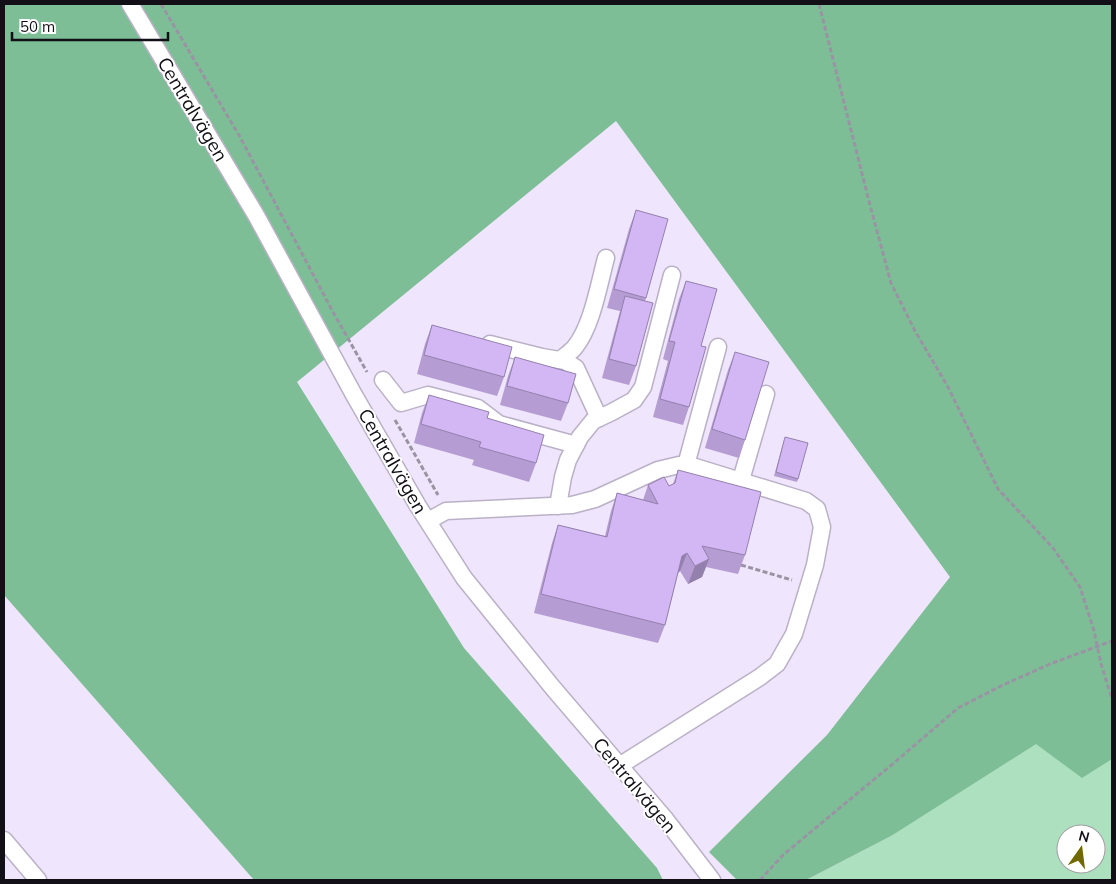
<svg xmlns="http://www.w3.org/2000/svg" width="1116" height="884" viewBox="0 0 1116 884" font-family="Mulish,sans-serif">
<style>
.green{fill:#ade0bf;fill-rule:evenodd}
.forest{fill:#7dbe96}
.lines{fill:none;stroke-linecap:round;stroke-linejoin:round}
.minor-casing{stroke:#bab1c7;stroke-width:19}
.path{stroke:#9a93a4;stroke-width:3;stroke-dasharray:5 2.5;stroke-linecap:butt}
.minor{stroke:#fff;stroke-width:16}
.wall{fill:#b59dd3}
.shaded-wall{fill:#9480ac}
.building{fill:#d3b7f5;stroke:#9480ac}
.labels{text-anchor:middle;stroke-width:4;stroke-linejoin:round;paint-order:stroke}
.street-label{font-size:19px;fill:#120f16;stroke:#fff}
</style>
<rect width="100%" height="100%" fill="#efe5fc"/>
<path class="green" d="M1112,664V880H806L891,836ZM1066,834H1096V864H1066Z"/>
<polygon class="forest" points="4,4 1112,4 1112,759 1082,778 1036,744 891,836 806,880 737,880 709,852 827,735 950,577 616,121 297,382 464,648 657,868 663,880 254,880 4,595"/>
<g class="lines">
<defs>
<g id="minor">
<polyline points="130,4 257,217 354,395 418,506 464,578 553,688 666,820 712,880"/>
<polyline points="490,344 542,357 565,361 576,368 599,418"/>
<path d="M560,360C565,356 571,352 575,347C592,326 599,284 606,258"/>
<polyline points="383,380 401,403 428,395 478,408 499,424 576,445"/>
<polyline points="686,465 718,347"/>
<polyline points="741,480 766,394"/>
<polyline points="558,506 563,477 568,460 580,437 593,421 612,412 634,400 643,387 672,275"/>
<polyline points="428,521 446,511 572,505 595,499 658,470 679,465 692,466 806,501 817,509 822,527 815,565 794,634 777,664 760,677 619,766"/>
<polyline points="4,840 38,880"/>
</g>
</defs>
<use href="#minor" class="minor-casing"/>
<g class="path">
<polyline points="161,4 240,137 333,312 367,372"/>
<polyline points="819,4 870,205 891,283 915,331 948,387 998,489 1053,548 1080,587 1094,631 1101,664 1112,699"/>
<polyline points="395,420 438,495"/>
<polyline points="741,565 792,580"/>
<polyline points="760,880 783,855 895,762 958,708 1001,686 1050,664 1112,641"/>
</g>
<use href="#minor" class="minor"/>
</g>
<g class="wall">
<polygon points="636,210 646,298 645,301 636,366 629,385 602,378 620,311 607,308 629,229"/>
<polygon points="686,281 701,346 689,407 683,425 653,417 668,361 663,359 679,299"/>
<polygon points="432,325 504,377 497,396 417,374 425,344"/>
<polygon points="735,352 745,440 739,458 705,448 728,370"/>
<polygon points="515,357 568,403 561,421 500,405 508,376"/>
<polygon points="429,395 487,418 536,463 529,482 472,465 474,460 414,443 422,413"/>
<polygon points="784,440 798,479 797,482 774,476"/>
<polygon points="678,470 745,555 738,574 706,567 702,577 688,584 680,571 678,573 665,625 658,643 534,613 552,543 558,525 605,536 611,511 617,493 643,500 648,485 669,486 673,484"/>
</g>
<g class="shaded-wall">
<polygon points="687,553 680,571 676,574 682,556"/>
<polygon points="709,559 702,577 688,584 695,566"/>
</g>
<g class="building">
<polygon points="636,210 668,219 646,298 614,289"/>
<polygon points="686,281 717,289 701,346 706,347 689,407 660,399 675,342 669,341"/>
<polygon points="625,296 653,303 636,366 609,359"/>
<polygon points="432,325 512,347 504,377 424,355"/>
<polygon points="735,352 769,362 745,440 712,429"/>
<polygon points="515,357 576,374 568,403 507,386"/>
<polygon points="429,395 489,412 487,418 544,435 536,463 479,447 481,442 421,424"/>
<polygon points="785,437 808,443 798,479 776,472"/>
<polygon points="678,470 761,492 745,555 702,546 709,559 695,566 687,553 682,556 665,625 541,594 558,525 607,537 617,493 658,504 648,485 664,477 669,486 675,483"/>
</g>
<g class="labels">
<g class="street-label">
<text transform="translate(193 109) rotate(59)" y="7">Centralvägen</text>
<text transform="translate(393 461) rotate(60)" y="7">Centralvägen</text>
<text transform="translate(635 785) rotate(50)" y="7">Centralvägen</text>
</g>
</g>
<rect width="1116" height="884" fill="none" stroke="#120f16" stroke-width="10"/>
<g transform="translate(1081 849) rotate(14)"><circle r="24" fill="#ffffff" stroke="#a09fa2"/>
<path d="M0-4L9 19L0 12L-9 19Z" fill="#716800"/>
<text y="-8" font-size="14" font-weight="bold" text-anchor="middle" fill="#120f16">N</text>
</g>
<path d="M12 32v8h156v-8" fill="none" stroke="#120f16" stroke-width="2.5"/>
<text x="20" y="32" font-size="15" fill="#120f16" stroke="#ffffff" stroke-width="4" paint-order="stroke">50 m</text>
</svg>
